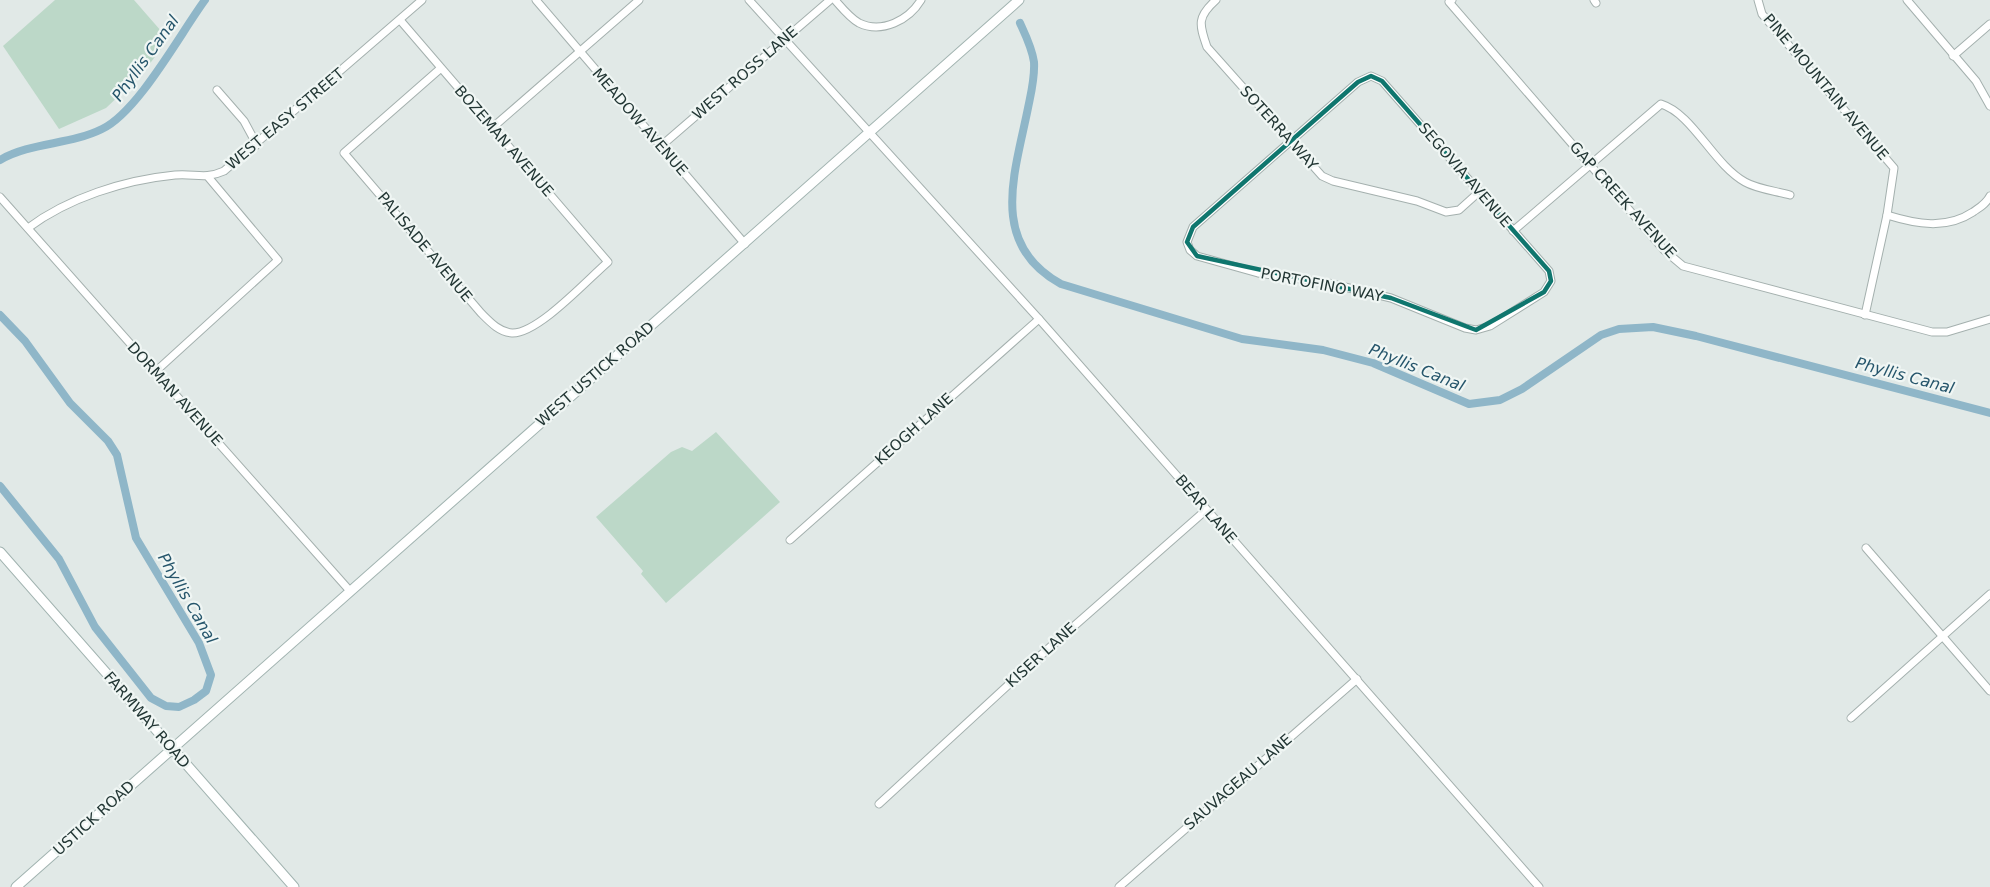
<svg xmlns="http://www.w3.org/2000/svg" width="1990" height="887" viewBox="0 0 1990 887" font-family="'DejaVu Sans',sans-serif">
<style>
.green{fill:#bcd8c8}
.lines{fill:none;stroke-linecap:round;stroke-linejoin:round}
.canal{stroke:#8fb6c8;stroke-width:8}
.minor-casing{stroke:#a4b0ae;stroke-width:9}
.secondary-casing{stroke:#a1b3b0;stroke-width:11}
.minor{stroke:#fff;stroke-width:7}
.secondary{stroke:#fff;stroke-width:9}
.marked{fill:none;stroke:#0f766e;stroke-width:4.5;stroke-linejoin:round}
.labels{text-anchor:middle;stroke-width:4.5;stroke-linejoin:round;paint-order:stroke}
.street-label{font-size:15px;fill:#233735;stroke:#f0f6f4}
.water-label{font-size:16px;font-style:italic;fill:#25556b;stroke:#f0f6f4}
</style>
<rect width="100%" height="100%" fill="#e1e9e7"/>
<g class="green">
<polygon points="55,0 134,0 168,39 143,73 106,108 59,129 3,46"/>
<polygon points="716,432 780,502 666,603 641,574 643,571 596,517 671,452 682,447 692,451"/>
</g>
<g class="lines">
<g class="canal">
<path d="M1020,23C1026,36 1032,48 1034,62C1035,78 1031,93 1028,108C1015,173 988,244 1061,284L1242,339L1323,350L1373,363L1469,404L1500,400L1522,389L1601,335L1619,329L1653,327L1696,336L1990,413"/>
<path d="M0,160C31,142 70,145 102,129C138,112 180,34 205,0"/>
<polyline points="0,315 25,341 70,403 108,441 117,455 136,538 199,643 211,675 206,691 194,700 179,707 166,706 151,698 95,627 59,559 0,486"/>
</g>
<defs>
<g id="minor">
<polyline points="536,0 745,244"/>
<polyline points="749,0 1039,319 1539,887"/>
<path d="M835,0C842,8 850,18 859,23C882,34 909,20 921,0"/>
<path d="M1216,0C1197,17 1199,24 1207,47L1322,176L1333,181L1417,201L1446,212L1459,210L1479,192"/>
<polyline points="1452,0 1449,2 1664,250 1683,266 1932,332 1947,332 1990,319"/>
<polyline points="1594,0 1596,3"/>
<polyline points="1758,0 1762,14 1894,168 1887,215 1865,315"/>
<polyline points="1907,0 1976,81 1990,106"/>
<path d="M400,20L608,262C588,279 538,334 512,333C499,332 490,322 481,313L344,153L441,68"/>
<polyline points="1953,56 1990,24"/>
<polygon points="1371,76 1382,81 1549,271 1551,281 1544,292 1490,326 1476,330 1465,328 1391,298 1328,283 1258,273 1197,256 1190,250 1187,242 1193,227 1358,82"/>
<polyline points="217,90 244,121 257,145"/>
<polyline points="492,128 639,0"/>
<polyline points="661,146 830,0"/>
<polyline points="0,197 350,591"/>
<path d="M1887,215C1916,224 1946,230 1973,212C1980,207 1986,204 1990,196"/>
<path d="M28,228C68,198 124,180 175,175C195,173 204,180 224,171L422,0"/>
<path d="M1513,231L1661,104C1693,114 1713,164 1745,182C1757,189 1776,191 1790,195"/>
<polyline points="155,372 278,260 209,178"/>
<polyline points="790,540 1039,319"/>
<polyline points="1866,548 1990,691"/>
<polyline points="1851,718 1990,594"/>
<polyline points="879,804 1032,663 1206,510"/>
<polyline points="1119,887 1357,679"/>
</g>
<g id="secondary">
<polyline points="0,552 294,887"/>
<polyline points="16,887 1019,0"/>
</g>
</defs>
<use href="#minor" class="minor-casing"/>
<use href="#secondary" class="secondary-casing"/>
<use href="#minor" class="minor"/>
<use href="#secondary" class="secondary"/>
</g>
<path class="marked" d="M1371,76L1382,81L1549,271L1551,281L1544,292L1476,330L1391,298L1197,256L1187,242L1193,227L1358,82Z"/>
<g class="labels">
<g class="street-label">
<text transform="translate(745 73) rotate(-41)" y="5">WEST ROSS LANE</text>
<text transform="translate(1826 87) rotate(50)" y="5">PINE MOUNTAIN AVENUE</text>
<text transform="translate(285 119) rotate(-40)" y="5">WEST EASY STREET</text>
<text transform="translate(640 122) rotate(49)" y="5">MEADOW AVENUE</text>
<text transform="translate(1279 128) rotate(48)" y="5">SOTERRA WAY</text>
<text transform="translate(504 141) rotate(49)" y="5">BOZEMAN AVENUE</text>
<text transform="translate(1465 175) rotate(49)" y="5">SEGOVIA AVENUE</text>
<text transform="translate(1623 200) rotate(48)" y="5">GAP CREEK AVENUE</text>
<text transform="translate(425 247) rotate(50)" y="5">PALISADE AVENUE</text>
<text transform="translate(1322 285) rotate(11)" y="5">PORTOFINO WAY</text>
<text transform="translate(595 374) rotate(-41)" y="5">WEST USTICK ROAD</text>
<text transform="translate(175 394) rotate(48)" y="5">DORMAN AVENUE</text>
<text transform="translate(914 429) rotate(-42)" y="5">KEOGH LANE</text>
<text transform="translate(1206 509) rotate(49)" y="5">BEAR LANE</text>
<text transform="translate(1041 655) rotate(-42)" y="5">KISER LANE</text>
<text transform="translate(147 720) rotate(49)" y="5">FARMWAY ROAD</text>
<text transform="translate(1238 782) rotate(-41)" y="5">SAUVAGEAU LANE</text>
<text transform="translate(94 818) rotate(-42)" y="5">USTICK ROAD</text>
</g>
<g class="water-label">
<text transform="translate(145 58) rotate(-54)" y="6">Phyllis Canal</text>
<text transform="translate(1417 367) rotate(22)" y="6">Phyllis Canal</text>
<text transform="translate(1905 375) rotate(15)" y="6">Phyllis Canal</text>
<text transform="translate(188 598) rotate(60)" y="6">Phyllis Canal</text>
</g>
</g>
</svg>
